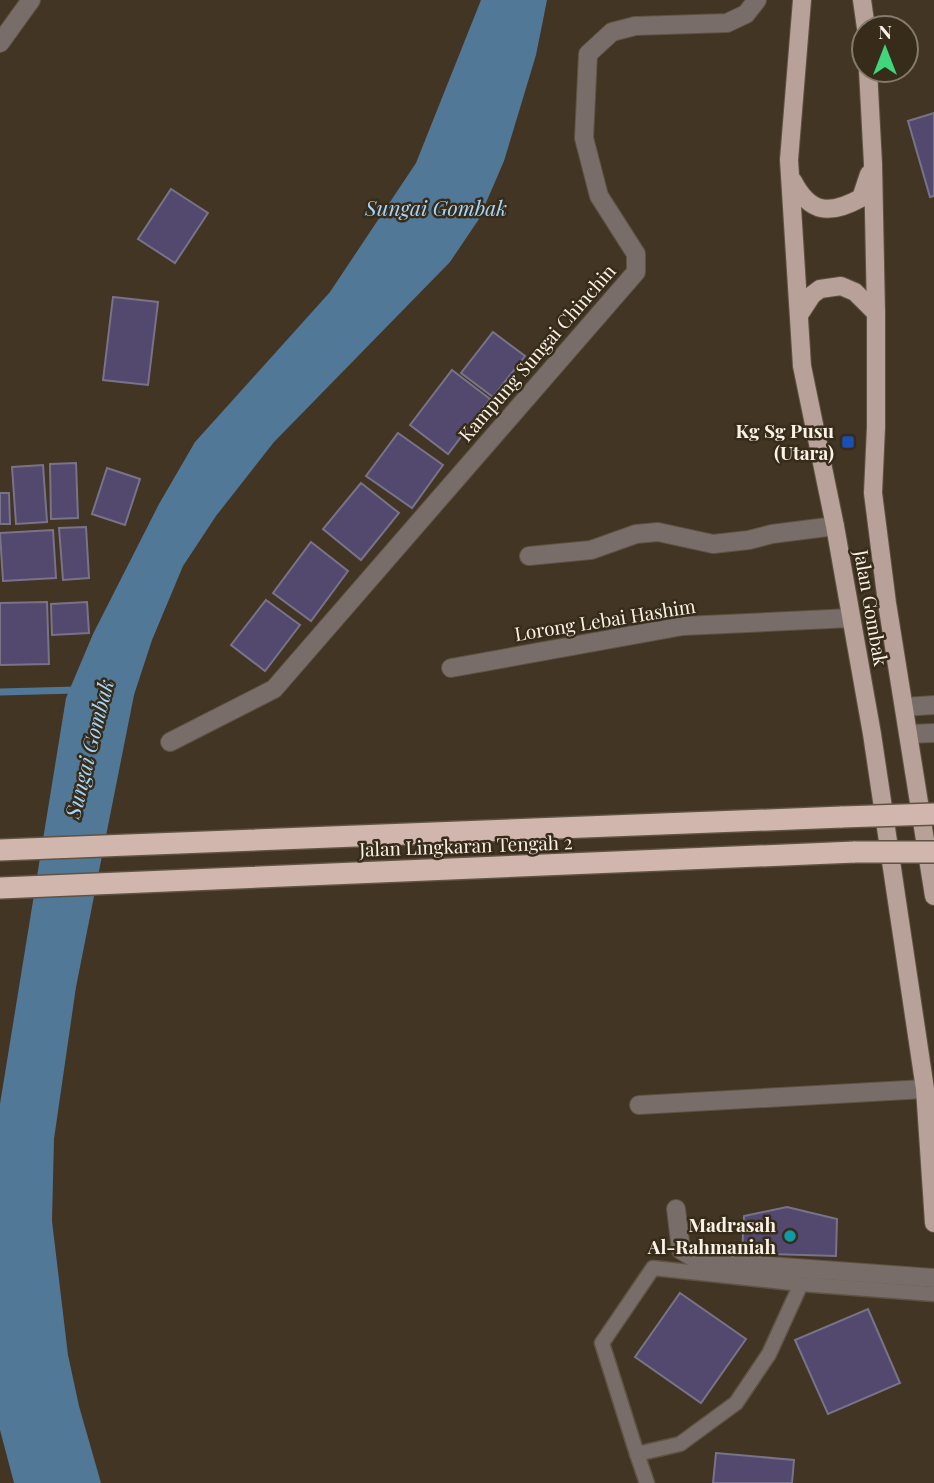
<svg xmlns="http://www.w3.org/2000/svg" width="934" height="1483" viewBox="0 0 934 1483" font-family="'Playfair Display',serif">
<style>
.water{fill:#517896}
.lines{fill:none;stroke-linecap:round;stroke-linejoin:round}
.stream{stroke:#517896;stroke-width:7}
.building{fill:#53486e;stroke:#787389;stroke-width:2}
.lane-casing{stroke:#5f5343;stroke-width:17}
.street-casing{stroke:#5f5343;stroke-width:20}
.primary-casing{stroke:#5f5343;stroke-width:20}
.highway-casing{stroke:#5f5343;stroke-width:24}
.lane{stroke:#786d69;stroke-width:14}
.street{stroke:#786d69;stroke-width:18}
.primary{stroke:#b7a199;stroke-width:18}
.highway{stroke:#d0b6ac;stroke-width:21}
.highway-bridge-casing{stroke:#5f5343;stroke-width:24;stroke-linecap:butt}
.highway-bridge{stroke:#d0b6ac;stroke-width:21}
.transit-dot{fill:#1a4fb4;stroke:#372b1a;stroke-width:2.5}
.culture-dot{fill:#0f9aa8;stroke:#372b1a;stroke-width:2.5}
.labels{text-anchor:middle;stroke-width:5;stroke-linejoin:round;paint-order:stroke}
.street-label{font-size:19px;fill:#faf2e7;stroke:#372b1a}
.poi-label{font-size:19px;font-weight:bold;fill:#faf2e7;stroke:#372b1a;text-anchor:end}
.water-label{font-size:21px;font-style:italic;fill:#a5d7fe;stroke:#372b1a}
</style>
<rect width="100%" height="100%" fill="#423524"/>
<polygon class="water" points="481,0 547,0 536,55 504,161 479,219 450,262 274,442 216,516 183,566 152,640 134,695 76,987 54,1139 52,1221 68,1355 79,1406 101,1483 14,1483 0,1430 0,1104 66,698 93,634 159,504 195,442 330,292 416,163"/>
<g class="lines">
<polyline class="stream" points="0,692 76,690"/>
</g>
<g class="building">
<polygon points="934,113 934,196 930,197 908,121"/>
<polygon points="171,189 208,213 175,263 138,239"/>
<polygon points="113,297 158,302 148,385 103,380"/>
<polygon points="493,332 525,356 493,397 461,373"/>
<polygon points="452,370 490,399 448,454 410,425"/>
<polygon points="398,433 443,465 412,508 366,476"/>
<polygon points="76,463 78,518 51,519 50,464"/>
<polygon points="43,465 47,522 16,524 12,467"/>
<polygon points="107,468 140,479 125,525 92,514"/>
<polygon points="361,483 399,513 361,560 323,529"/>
<polygon points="0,493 9,493 10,524 0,524"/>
<polygon points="86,527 89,578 63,580 59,528"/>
<polygon points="53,530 56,578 3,581 0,533"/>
<polygon points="311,542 348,571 311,621 273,593"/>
<polygon points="266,600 300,625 265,671 231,645"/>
<polygon points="47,602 49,664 0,665 0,603"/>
<polygon points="87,602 89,633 52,635 51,604"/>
<polygon points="787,1207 837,1219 836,1256 742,1253 744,1216"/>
<polygon points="680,1293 746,1339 701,1403 635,1357"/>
<polygon points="868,1309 900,1383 828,1414 795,1340"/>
<polygon points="716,1453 794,1460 792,1483 713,1483"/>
</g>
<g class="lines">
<defs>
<g id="lane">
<polyline points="801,1284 769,1354 736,1403 680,1444 637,1454 602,1343 653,1268 801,1284 934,1294"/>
<polyline points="637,1454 647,1483"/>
</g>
<g id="street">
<polyline points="0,43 31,0"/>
<polyline points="529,556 591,550 636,534 658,532 713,544 749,540 772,534 835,526"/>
<polyline points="451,668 683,626 851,618"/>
<polyline points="904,707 934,705"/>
<polyline points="909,734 934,733"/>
<polyline points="170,742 274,689 636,272 636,254 599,196 584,138 588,54 612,32 635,26 727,23 746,14 757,0"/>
<polyline points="639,1105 925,1089"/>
<polyline points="676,1209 681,1250 699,1261 934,1278"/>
</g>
<g id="primary">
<polyline points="802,0 789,160 802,366 835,526 872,734 925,1089 934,1223"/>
<polyline points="862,0 866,28"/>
<polyline points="868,70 873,164 876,313 876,427 873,493 887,603 934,896"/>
<path d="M793,181C810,214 830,215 861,198L869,174"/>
<polyline points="799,315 812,295 820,289 841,286 855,292 876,313"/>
</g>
<g id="highway">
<polyline points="0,850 842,817"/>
<polyline points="0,888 855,852"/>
</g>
</defs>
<use href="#lane" class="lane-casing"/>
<use href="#street" class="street-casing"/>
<use href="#primary" class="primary-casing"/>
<use href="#highway" class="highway-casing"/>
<use href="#lane" class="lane"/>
<use href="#street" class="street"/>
<use href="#primary" class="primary"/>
<use href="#highway" class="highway"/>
<defs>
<g id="highway-bridge">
<polyline points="842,817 934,814"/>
<polyline points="855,852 934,852"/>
</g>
</defs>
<use href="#highway-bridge" class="highway-bridge-casing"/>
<use href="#highway-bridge" class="highway-bridge"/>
</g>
<rect class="transit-dot" x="841" y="435" width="14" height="14" rx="3.5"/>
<circle class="culture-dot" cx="790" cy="1236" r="7"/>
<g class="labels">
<g class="street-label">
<text transform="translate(537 353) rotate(-49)" y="7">Kampung Sungai Chinchin</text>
<text transform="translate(871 608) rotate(80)" y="7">Jalan Gombak</text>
<text transform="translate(605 620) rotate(-9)" y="7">Lorong Lebai Hashim</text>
<text transform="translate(466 846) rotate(-2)" y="7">Jalan Lingkaran Tengah 2</text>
</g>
<g class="poi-label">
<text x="834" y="438">Kg Sg Pusu<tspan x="834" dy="22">(Utara)</tspan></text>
<text x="776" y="1232">Madrasah<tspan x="776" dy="22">Al-Rahmaniah</tspan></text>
</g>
<g class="water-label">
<text x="436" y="216">Sungai Gombak</text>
<text transform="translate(90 749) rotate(-76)" y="7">Sungai Gombak</text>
</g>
</g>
<g transform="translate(885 49)"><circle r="33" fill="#372b1a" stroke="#857b6c" stroke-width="2"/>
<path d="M0-5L12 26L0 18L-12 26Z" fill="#40d77c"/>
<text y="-10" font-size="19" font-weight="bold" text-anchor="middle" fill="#faf2e7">N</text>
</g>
</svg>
